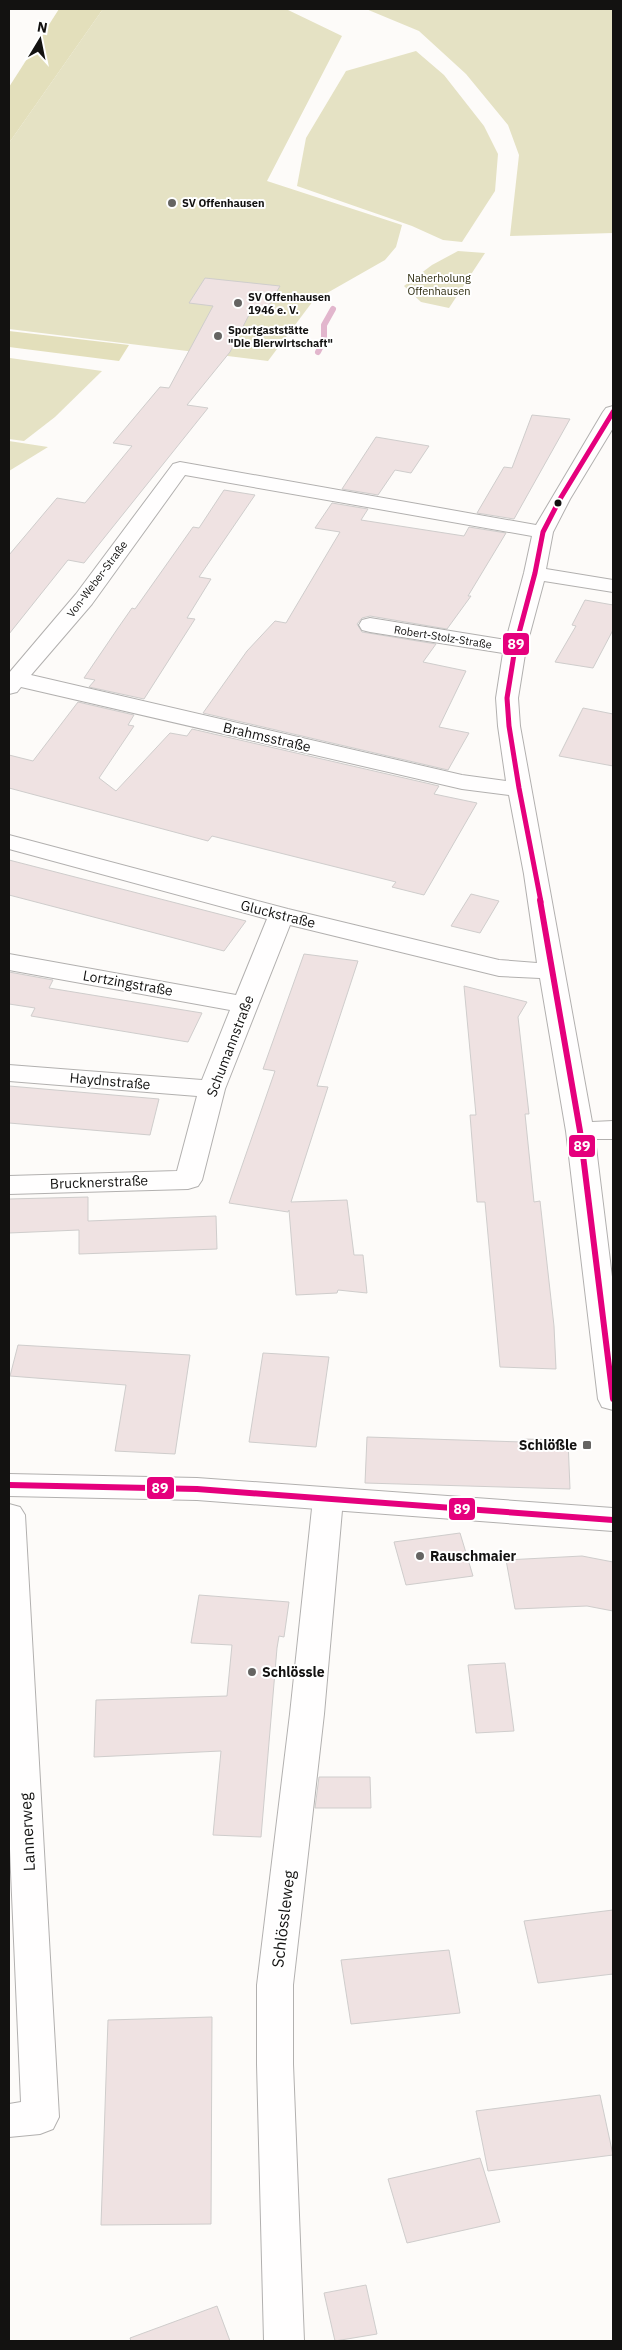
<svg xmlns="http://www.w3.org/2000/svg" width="622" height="2350" viewBox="0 0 622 2350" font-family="'IBM Plex Sans',sans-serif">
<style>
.green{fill:#e5e2c4}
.forest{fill:#e3dfbb}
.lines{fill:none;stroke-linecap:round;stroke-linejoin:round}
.stream{stroke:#e2b6cd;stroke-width:6}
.building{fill:#efe2e2;stroke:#cfcdcc}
.street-casing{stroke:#b2b0af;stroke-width:2}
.secondary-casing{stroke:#b2b0af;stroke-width:2}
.street{fill:#fffefe;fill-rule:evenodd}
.secondary{fill:#fffefe;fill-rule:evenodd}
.bus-1-far1-casing{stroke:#fff;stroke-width:8}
.bus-1-casing{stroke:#fff;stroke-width:10}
.bus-1-far1{stroke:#e5007d;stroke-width:5}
.bus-1{stroke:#e5007d;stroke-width:6}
.poi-dot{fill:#656462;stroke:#fff;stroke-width:2}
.bus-dot{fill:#131211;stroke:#fff;stroke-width:2}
.labels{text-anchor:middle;stroke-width:4;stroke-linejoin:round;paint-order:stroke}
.far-poi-label{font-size:11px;font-weight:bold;fill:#131211;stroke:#fff;text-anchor:start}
.far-park-label{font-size:11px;fill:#2d2b0e;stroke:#fff}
.far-street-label{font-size:11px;fill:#131211;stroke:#fff}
.street-label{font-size:14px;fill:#131211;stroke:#fff}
.poi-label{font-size:14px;font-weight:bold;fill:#131211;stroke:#fff;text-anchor:start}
.near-street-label{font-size:16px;fill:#131211;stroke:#fff}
.line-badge{stroke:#fff;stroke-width:2}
.badge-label{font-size:14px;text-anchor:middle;font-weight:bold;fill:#fff}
</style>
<rect width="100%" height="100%" fill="#fdfbf9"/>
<g class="green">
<polygon points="103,9 286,9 342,36 267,181 402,225 396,247 385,260 313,301 268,361 9,329 9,143"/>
<polygon points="366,9 613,9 613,233 510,236 519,155 508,125 466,74 419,31"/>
<polygon points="416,51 444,75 484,126 498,154 495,191 462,242 443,240 412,226 297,186 306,138 346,71"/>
<polygon points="458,251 485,253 449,308 421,302 404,286 432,265"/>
<polygon points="10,358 102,371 55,417 24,441 9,439"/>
<polygon points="9,441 48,447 9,471"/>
</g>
<g class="forest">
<polygon points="59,9 103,9 9,143 9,87"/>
<polygon points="9,331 129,345 119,361 9,347"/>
</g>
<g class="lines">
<polyline class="stream" points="318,352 324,340 324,325 333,309"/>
</g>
<g class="building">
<polygon points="205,278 280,286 265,312 251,311 230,352 187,405 208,408 84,563 68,560 9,634 9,555 57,498 85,503 132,446 113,443 160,387 169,388 213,306 189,303"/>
<polygon points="532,415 570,419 514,519 477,513 504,467 512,468"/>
<polygon points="376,437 429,446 411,473 395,470 378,495 342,489"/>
<polygon points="224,490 255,495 199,577 211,579 187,618 195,619 144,699 89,687 95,680 84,678 118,628 132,608 135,609 193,527 199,528"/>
<polygon points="332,503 368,509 361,520 464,536 469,527 506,533 468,596 471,596 447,629 370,616 362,618 357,624 362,632 436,644 423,662 466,671 439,727 469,733 448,770 203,713 247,651 275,621 286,623 340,532 315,528"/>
<polygon points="585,600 613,605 613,630 593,668 555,662 576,626 572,625"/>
<polygon points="78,702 134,715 128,725 134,726 99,778 116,791 170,733 187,736 192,729 439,786 434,794 477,803 424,895 392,887 396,882 212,836 208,841 9,788 9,755 33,761"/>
<polygon points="583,708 613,714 613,766 559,756"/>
<polygon points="9,860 246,921 224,951 9,895"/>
<polygon points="471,894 499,901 480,933 451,926"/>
<polygon points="304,954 358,961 317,1086 328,1087 291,1202 347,1200 354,1255 363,1255 367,1293 338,1290 337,1293 296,1295 289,1210 288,1212 229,1203 275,1071 263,1069"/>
<polygon points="9,972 53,980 49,988 202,1013 188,1042 31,1016 35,1008 9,1004"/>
<polygon points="464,986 527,1002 518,1017 529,1114 525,1114 534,1202 540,1201 554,1326 556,1369 500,1367 485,1202 477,1202 470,1115 476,1115"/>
<polygon points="9,1086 159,1099 150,1135 9,1123"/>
<polygon points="88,1197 88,1221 216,1216 217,1249 79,1254 79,1230 9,1233 9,1199"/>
<polygon points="18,1345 190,1355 175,1454 115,1451 126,1385 10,1376"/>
<polygon points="263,1353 329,1357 316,1447 249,1442"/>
<polygon points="367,1437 522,1442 522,1439 568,1440 570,1489 365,1483"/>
<polygon points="460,1533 473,1576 406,1585 394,1542"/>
<polygon points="582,1556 613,1562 613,1611 587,1606 515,1609 506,1560"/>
<polygon points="199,1595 289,1602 284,1637 279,1636 277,1648 261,1837 213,1835 221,1751 94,1757 96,1700 227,1696 232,1645 191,1643"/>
<polygon points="505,1663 514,1731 476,1733 468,1665"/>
<polygon points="319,1777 370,1777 371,1808 315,1808"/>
<polygon points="613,1910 613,1974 538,1983 524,1921"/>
<polygon points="449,1950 460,2013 351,2024 341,1960"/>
<polygon points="212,2017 211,2224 101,2225 108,2020"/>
<polygon points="600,2095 613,2155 488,2171 476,2111"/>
<polygon points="480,2158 500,2222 407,2243 388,2179"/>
<polygon points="366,2285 377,2334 335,2341 324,2293"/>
<polygon points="217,2306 230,2341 131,2341 130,2338"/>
</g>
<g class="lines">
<defs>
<g id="street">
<path d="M613,406V428L570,499L553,532L546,569L613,580V592L544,581L526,648L518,698L520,726L592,1122L613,1121V1139H595L613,1285V1410L602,1407L598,1399L566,1131L540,978L499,976L290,925L225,1089L202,1180L198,1186L188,1189L9,1194V1176L177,1171L197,1096L9,1081V1065L202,1080L230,1010L9,970V954L236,995L267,919L9,849V835L288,909L499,960L537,963L524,874L509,795L462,789L21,687L17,692L9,694V673L76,594L173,464L180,462L536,525L603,412L606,408ZM185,475L532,536L524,573L506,640L370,618L362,620L359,625L362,630L370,632L503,653L496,698L498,726L506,781L462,775L31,675L92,604Z"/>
<polygon points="328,1488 339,1491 343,1499 324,1714 293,1985 293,2064 304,2341 264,2341 257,2064 257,1985 290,1714 313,1499 317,1491"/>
<polygon points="9,1504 20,1507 25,1515 59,2117 53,2129 40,2134 9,2137 9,2104 21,2102 9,1826"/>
</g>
<polygon id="secondary" points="9,1474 197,1478 613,1508 613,1531 197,1500 9,1496"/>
</defs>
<use href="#street" class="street-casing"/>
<use href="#secondary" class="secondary-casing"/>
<use href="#street" class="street"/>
<use href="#secondary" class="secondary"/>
<defs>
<polyline id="bus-1-far1" points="541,902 519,788 509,726 507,698 515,648 535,573 543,532 560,499 613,412"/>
<g id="bus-1">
<polyline points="540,900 580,1131 613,1399"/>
<polyline points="9,1485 197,1489 613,1520"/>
</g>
</defs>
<use href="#bus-1-far1" class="bus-1-far1-casing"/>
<use href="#bus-1" class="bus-1-casing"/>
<use href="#bus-1-far1" class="bus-1-far1"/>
<use href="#bus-1" class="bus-1"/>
</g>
<g class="poi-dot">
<circle cx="172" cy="203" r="5"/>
<circle cx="238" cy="303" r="5"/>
<circle cx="218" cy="336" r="5"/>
<rect x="582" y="1440" width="10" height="10" rx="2.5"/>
<circle cx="420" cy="1556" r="5"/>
<circle cx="252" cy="1672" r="5"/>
</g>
<circle class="bus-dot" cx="558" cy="503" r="4.5"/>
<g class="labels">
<g class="far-poi-label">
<text x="182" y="207">SV Offenhausen</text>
<text x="248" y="301">SV Offenhausen<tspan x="248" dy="13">1946 e. V.</tspan></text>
<text x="228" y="334">Sportgaststätte<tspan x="228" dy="13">"Die Bierwirtschaft"</tspan></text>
</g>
<g class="far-park-label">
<text x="439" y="282">Naherholung<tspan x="439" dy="13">Offenhausen</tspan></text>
</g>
<g class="far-street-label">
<text transform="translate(97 579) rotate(-53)" y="4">Von-Weber-Straße</text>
<text transform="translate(443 637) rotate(9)" y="4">Robert-Stolz-Straße</text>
</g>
<g class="street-label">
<text transform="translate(267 737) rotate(13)" y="5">Brahmsstraße</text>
<text transform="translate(278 914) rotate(14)" y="5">Gluckstraße</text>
<text transform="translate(128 983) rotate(10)" y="5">Lortzingstraße</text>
<text transform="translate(230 1046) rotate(-69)" y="5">Schumannstraße</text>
<text transform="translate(110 1081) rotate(5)" y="5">Haydnstraße</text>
<text transform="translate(99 1182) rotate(-2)" y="5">Brucknerstraße</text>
</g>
<g class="poi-label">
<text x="577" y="1450" text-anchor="end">Schlößle</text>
<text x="430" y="1561">Rauschmaier</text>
<text x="262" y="1677">Schlössle</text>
</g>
<g class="near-street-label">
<text transform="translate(27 1832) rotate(-93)" y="6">Lannerweg</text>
<text transform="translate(283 1919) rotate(-83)" y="6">Schlössleweg</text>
</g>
</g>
<g class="line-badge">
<rect x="502" y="632" width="28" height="24" rx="5" fill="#e5007d"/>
<rect x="568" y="1134" width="28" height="24" rx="5" fill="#e5007d"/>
<rect x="146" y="1476" width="29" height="24" rx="5" fill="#e5007d"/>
<rect x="448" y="1497" width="28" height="24" rx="5" fill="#e5007d"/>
</g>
<g class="badge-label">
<text x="516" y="649">89</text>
<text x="582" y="1151">89</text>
<text x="160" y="1493">89</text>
<text x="462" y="1514">89</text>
</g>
<rect width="622" height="2350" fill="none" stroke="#131211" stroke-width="20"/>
<g transform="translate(40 40) rotate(10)" stroke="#ffffff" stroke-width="4" paint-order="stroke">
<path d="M0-4L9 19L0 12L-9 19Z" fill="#131211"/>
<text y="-8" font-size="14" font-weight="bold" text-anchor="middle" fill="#131211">N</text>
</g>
</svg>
